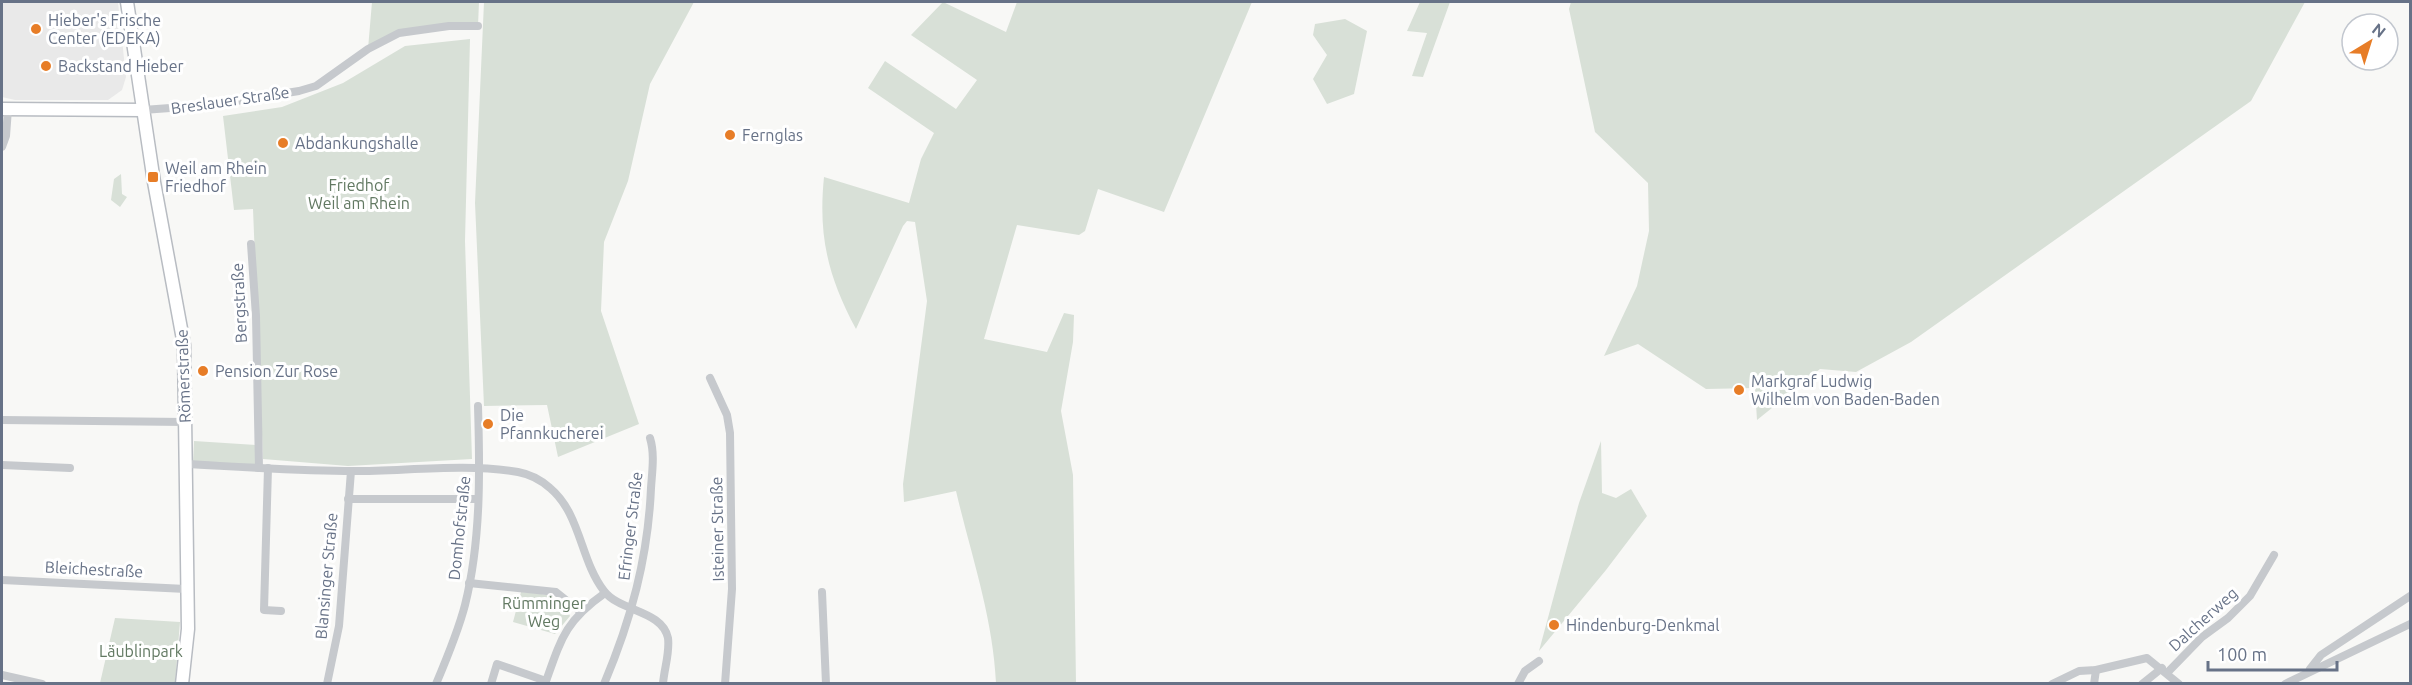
<svg xmlns="http://www.w3.org/2000/svg" width="2412" height="685" viewBox="0 0 2412 685" font-family="Ubuntu,sans-serif">
<style>
.built{fill:#e9e9e9}
.green{fill:#d8e0d7}
.lines{fill:none;stroke-linecap:round;stroke-linejoin:round}
.secondary-casing{stroke:#b8bcc2;stroke-width:15}
.street{stroke:#c6c9cd;stroke-width:8}
.secondary{stroke:#fff;stroke-width:12}
.poi-dot{fill:#e77d27;stroke:#fff;stroke-width:2}
.labels{text-anchor:middle;stroke-width:6;stroke-linejoin:round;paint-order:stroke}
.poi-label{font-size:16px;fill:#677287;stroke:#fff;text-anchor:start}
.street-label{font-size:16px;fill:#677287;stroke:#fff}
.park-label{font-size:16px;fill:#627962;stroke:#fff}
</style>
<rect width="100%" height="100%" fill="#f8f8f6"/>
<polygon class="built" points="2,2 118,2 126,77 122,90 108,100 15,100 2,97"/>
<g class="green">
<polygon points="372,2 479,2 478,26 413,30 368,49"/>
<polygon points="484,2 694,2 650,84 628,181 604,242 601,311 639,424 558,457 547,405 484,406 475,203"/>
<path d="M943,2L1006,32L1017,2H1252L1164,212L1098,189L1085,231L1079,235L1017,225L984,339L1047,352L1064,313L1074,315L1073,342L1061,411L1073,475L1076,683H996C993,617 971,555 956,491L904,502L903,484L927,301L915,222L907,221L903,226L856,329C828,277 818,236 824,177L909,203L921,159L934,133L868,88L885,61L956,109L977,80L911,35Z"/>
<polygon points="1420,2 1450,2 1423,77 1412,76 1427,33 1407,31"/>
<polygon points="1571,2 2305,2 2251,101 1911,342 1856,372 1820,369 1757,420 1755,388 1706,389 1638,344 1604,356 1637,286 1649,231 1648,183 1595,132 1569,9"/>
<polygon points="1345,19 1367,31 1354,94 1327,104 1313,79 1327,55 1313,35 1315,24"/>
<polygon points="470,39 465,241 472,459 348,466 263,459 253,209 234,210 223,116 282,107 343,83 405,46"/>
<polygon points="121,174 122,194 127,197 120,207 111,200 114,179"/>
<polygon points="194,441 258,445 259,468 193,464"/>
<polygon points="1601,441 1602,493 1616,498 1631,489 1647,516 1606,570 1539,651 1579,503"/>
<path d="M521,592C543,594 561,593 570,616L555,634L513,622Z"/>
<polygon points="115,618 180,622 175,683 100,683"/>
</g>
<g class="lines">
<defs>
<g id="secondary">
<polyline points="127,2 154,182 184,345 188,629 182,684"/>
<polyline points="2,109 143,110"/>
</g>
</defs>
<use href="#secondary" class="secondary-casing"/>
<g class="street">
<polyline points="143,110 211,105 299,91 316,86 368,49 399,33 449,26 478,26"/>
<polyline points="2,147 6,136 8,109"/>
<polyline points="251,244 256,316 259,468"/>
<polyline points="710,378 727,415 730,433 732,589 725,684"/>
<polyline points="2,420 185,422"/>
<path d="M186,464C242,467 298,471 354,471C407,471 465,463 518,472C529,474 541,480 550,488C581,514 580,560 604,591C620,612 662,610 668,638C670,653 664,669 663,684"/>
<polyline points="2,465 70,468"/>
<polyline points="268,468 264,610 281,611"/>
<polyline points="348,499 477,499"/>
<polyline points="2,580 186,589"/>
<polyline points="469,583 556,592 581,612"/>
<polyline points="822,592 826,684"/>
<polyline points="2310,669 2321,655 2410,596"/>
<polyline points="2167,673 2202,637 2228,618 2250,596 2274,555"/>
<polyline points="2,675 42,684"/>
<polyline points="327,684 339,626 351,471"/>
<path d="M436,684C447,658 458,632 465,605C481,541 480,472 478,406"/>
<polyline points="491,684 497,664 546,681"/>
<path d="M545,684C561,639 565,621 605,593"/>
<path d="M604,684C631,620 648,558 651,488C652,472 655,454 650,438"/>
<polyline points="1518,684 1525,671 1539,661"/>
<polyline points="2052,684 2079,671 2096,670 2147,658 2179,684"/>
<polyline points="2094,684 2096,670"/>
<polyline points="2142,684 2162,668"/>
<polyline points="2285,684 2410,624"/>
</g>
<use href="#secondary" class="secondary"/>
</g>
<g class="poi-dot">
<circle cx="36" cy="29" r="6"/>
<circle cx="46" cy="66" r="6"/>
<circle cx="730" cy="135" r="6"/>
<circle cx="283" cy="143" r="6"/>
<rect x="147" y="171" width="12" height="12" rx="3"/>
<circle cx="203" cy="371" r="6"/>
<circle cx="1739" cy="390" r="6"/>
<circle cx="488" cy="424" r="6"/>
<circle cx="1554" cy="625" r="6"/>
</g>
<g class="labels">
<g class="poi-label">
<text x="48" y="26">Hieber's Frische<tspan x="48" dy="18">Center (EDEKA)</tspan></text>
<text x="58" y="72">Backstand Hieber</text>
<text x="742" y="141">Fernglas</text>
<text x="295" y="149">Abdankungshalle</text>
<text x="165" y="174">Weil am Rhein<tspan x="165" dy="18">Friedhof</tspan></text>
<text x="215" y="377">Pension Zur Rose</text>
<text x="1751" y="387">Markgraf Ludwig<tspan x="1751" dy="18">Wilhelm von Baden-Baden</tspan></text>
<text x="500" y="421">Die<tspan x="500" dy="18">Pfannkucherei</tspan></text>
<text x="1566" y="631">Hindenburg-Denkmal</text>
</g>
<g class="street-label">
<text transform="translate(230 100) rotate(-8)" y="6">Breslauer Straße</text>
<text transform="translate(239 303) rotate(-93)" y="6">Bergstraße</text>
<text transform="translate(183 376) rotate(-92)" y="6">Römerstraße</text>
<text transform="translate(630 526) rotate(-83)" y="6">Efringer Straße</text>
<text transform="translate(459 528) rotate(-84)" y="6">Domhofstraße</text>
<text transform="translate(717 529) rotate(-91)" y="6">Isteiner Straße</text>
<text transform="translate(94 569) rotate(3)" y="6">Bleichestraße</text>
<text transform="translate(326 576) rotate(-85)" y="6">Blansinger Straße</text>
<text transform="translate(2203 619) rotate(-42)" y="6">Dalcherweg</text>
</g>
<g class="park-label">
<text x="359" y="191">Friedhof<tspan x="359" dy="18">Weil am Rhein</tspan></text>
<text x="544" y="609">Rümminger<tspan x="544" dy="18">Weg</tspan></text>
<text x="141" y="657">Läublinpark</text>
</g>
</g>
<rect width="2412" height="685" fill="none" stroke="#677287" stroke-width="6"/>
<g transform="translate(2370 42) rotate(38)"><circle r="28" fill="#ffffff" stroke="#c2c7cf" stroke-width="1.5"/>
<path d="M0-4.5L10 22L0 15L-10 22Z" fill="#e77d27"/>
<text y="-9" font-size="16" font-weight="bold" text-anchor="middle" fill="#677287">N</text>
</g>
<path d="M2208 661v9h129v-9" fill="none" stroke="#677287" stroke-width="3"/>
<text x="2217" y="661" font-size="18" fill="#677287" stroke="#ffffff" stroke-width="4.5" paint-order="stroke">100 m</text>
</svg>
